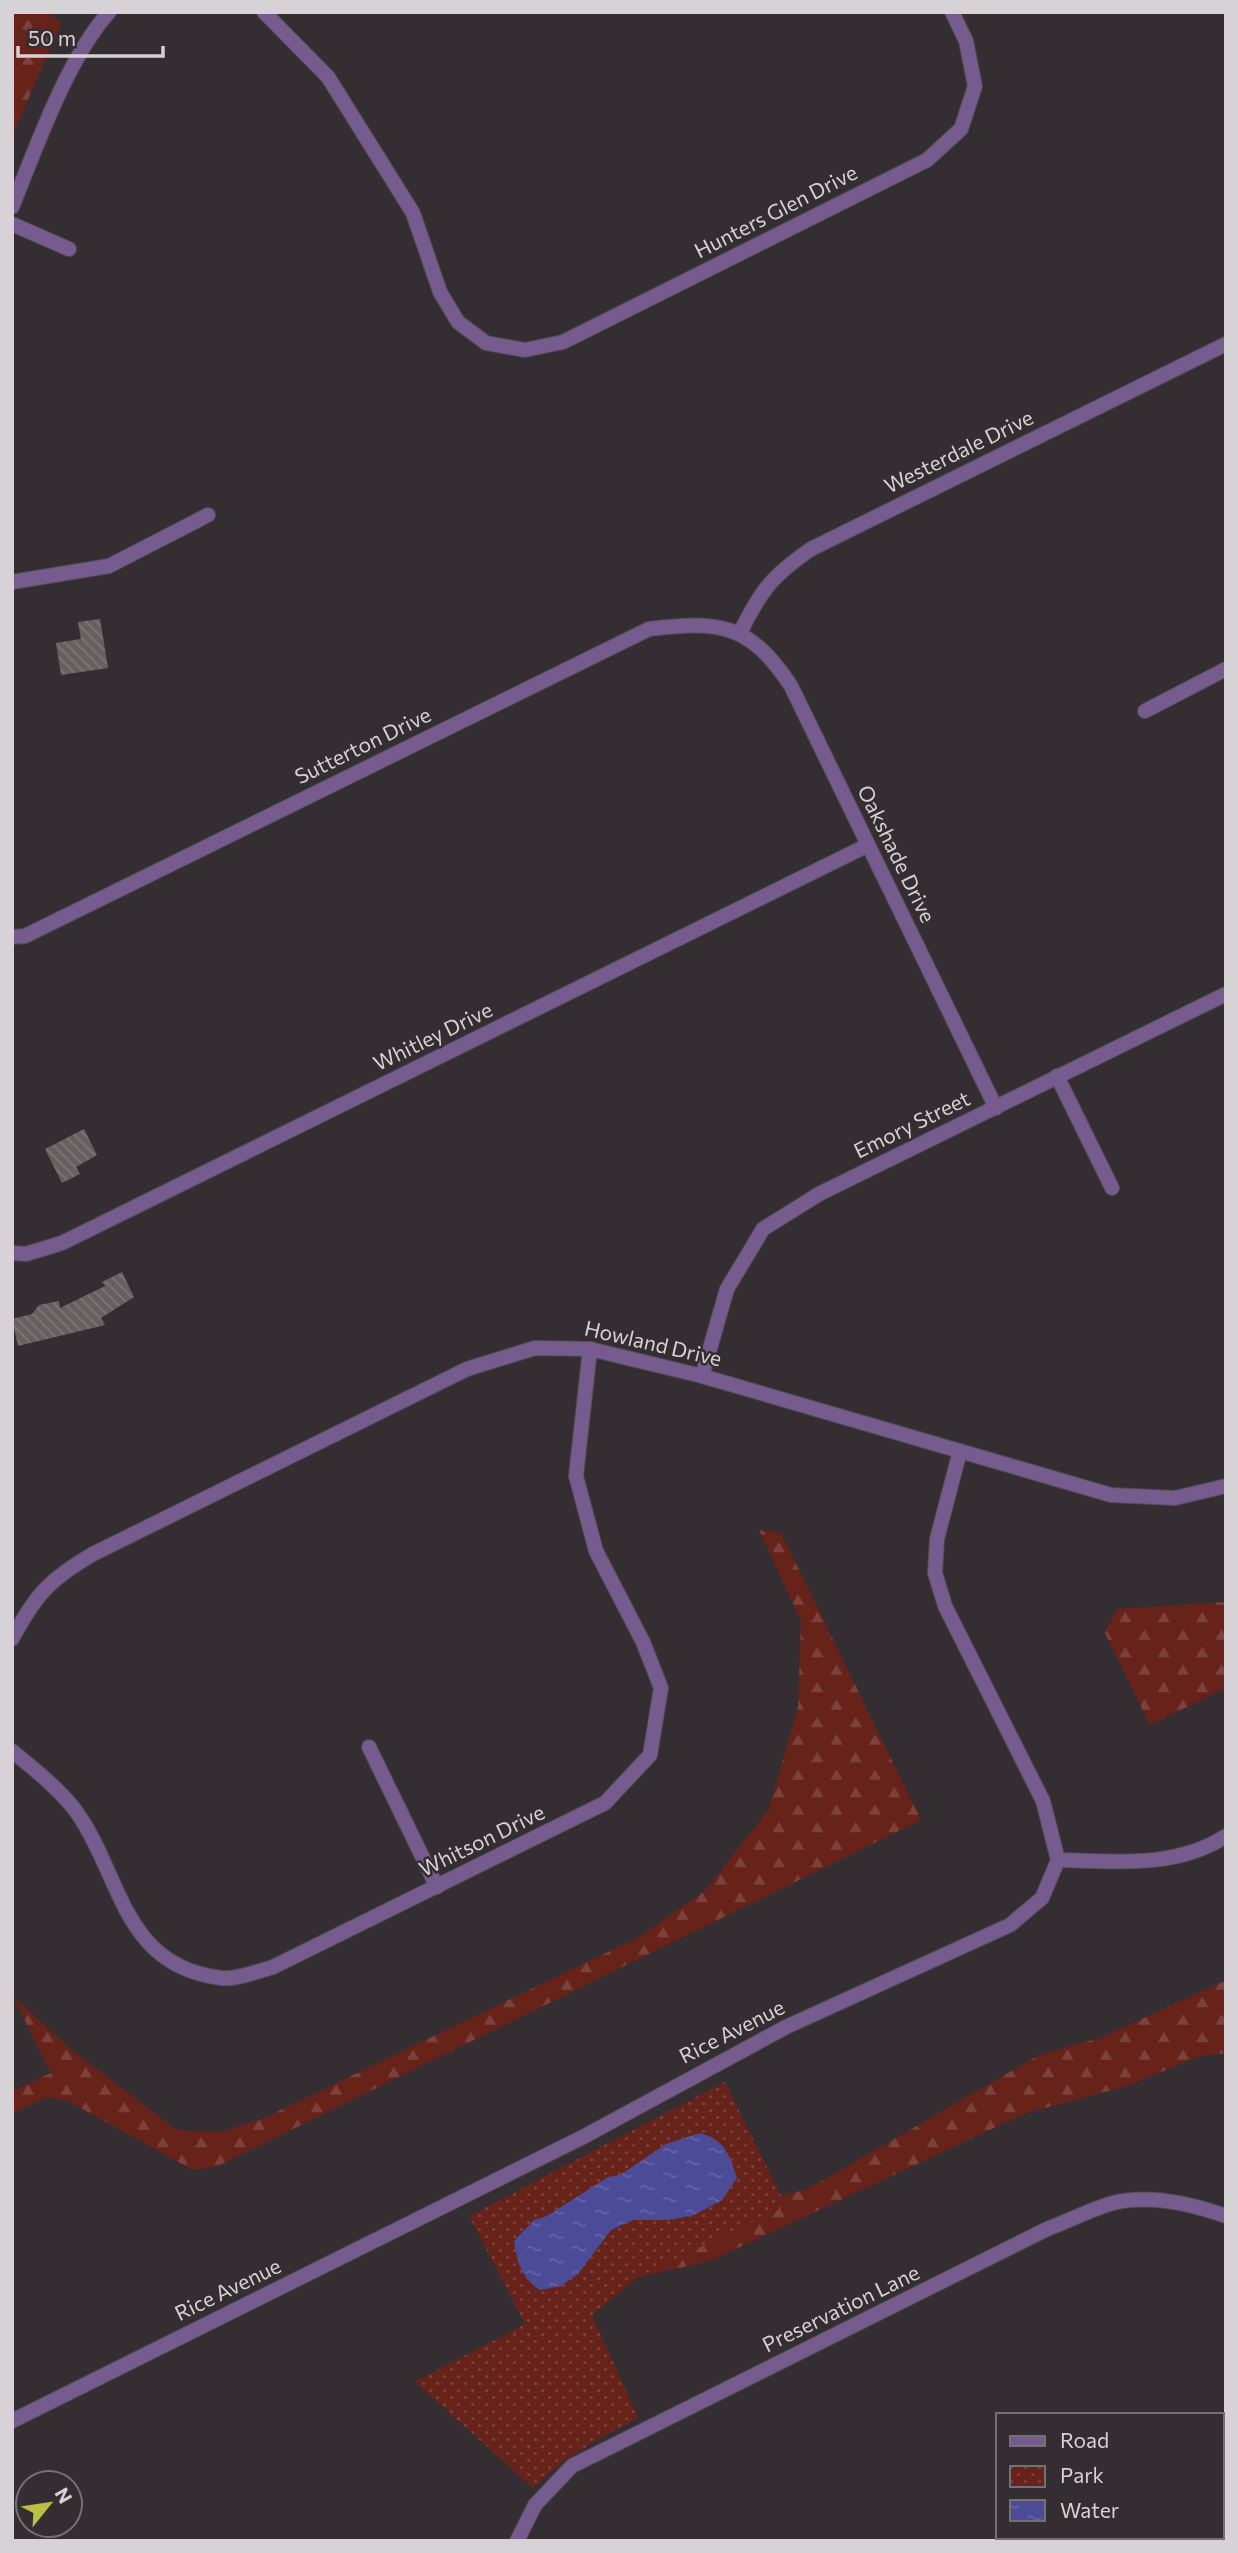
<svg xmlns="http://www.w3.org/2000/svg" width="1238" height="2553" viewBox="0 0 1238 2553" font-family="Commissioner,sans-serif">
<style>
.forest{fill:url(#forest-firs)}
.park{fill:url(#park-dots)}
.water{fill:url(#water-ripples)}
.building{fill:url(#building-back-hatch)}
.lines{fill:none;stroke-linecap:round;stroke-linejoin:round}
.street-casing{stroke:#514c50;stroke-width:16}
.street{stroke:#765c8e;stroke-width:14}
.labels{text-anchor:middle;stroke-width:5;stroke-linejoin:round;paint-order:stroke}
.street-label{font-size:21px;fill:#d6d2d5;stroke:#342e33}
</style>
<defs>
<pattern id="forest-firs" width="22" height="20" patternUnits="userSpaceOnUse" patternTransform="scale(1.75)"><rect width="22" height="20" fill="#67221a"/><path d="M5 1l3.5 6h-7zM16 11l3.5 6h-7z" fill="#7c413a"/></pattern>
<pattern id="park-dots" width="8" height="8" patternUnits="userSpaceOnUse" patternTransform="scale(1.75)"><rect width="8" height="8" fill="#67221a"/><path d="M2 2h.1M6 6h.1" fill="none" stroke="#7c413a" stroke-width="1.8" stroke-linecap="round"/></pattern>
<pattern id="water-ripples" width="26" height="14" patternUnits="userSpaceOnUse" patternTransform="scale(1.75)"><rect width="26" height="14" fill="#4b4b98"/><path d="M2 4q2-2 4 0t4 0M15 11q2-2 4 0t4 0" fill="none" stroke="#6464a6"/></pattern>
<pattern id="building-back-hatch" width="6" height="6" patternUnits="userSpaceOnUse" patternTransform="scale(1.75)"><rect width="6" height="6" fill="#685f61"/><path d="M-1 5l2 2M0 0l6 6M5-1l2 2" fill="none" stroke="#7d7577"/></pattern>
</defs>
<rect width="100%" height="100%" fill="#342e33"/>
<g class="forest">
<polygon points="12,12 48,12 61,24 12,136"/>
<polygon points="759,1530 781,1533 921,1820 218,2166 193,2170 68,2101 47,2097 12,2113 12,2091 51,2073 12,1995 67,2046 177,2130 220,2132 262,2119 637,1938 705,1891 769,1809 798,1707 801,1621"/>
<polygon points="1226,1602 1226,1688 1150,1725 1105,1633 1117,1609"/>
<polygon points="1226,1980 1226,2053 1200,2056 1127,2086 1026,2113 710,2261 638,2277 757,2202 808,2189 1039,2055 1103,2037"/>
</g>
<path class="park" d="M725,2082L786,2206L638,2277L592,2315L638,2418C599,2439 564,2456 533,2488L415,2382L525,2324L469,2216Z"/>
<path class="water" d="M700,2133C725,2140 730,2155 737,2178L722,2200L694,2215L669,2220H633L611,2230L578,2274L561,2286L540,2290C522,2278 517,2263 514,2241L534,2220L547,2216L608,2177L620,2175L666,2144Z"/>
<g class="building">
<polygon points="100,619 108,668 61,675 56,643 81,639 78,622"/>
<polygon points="84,1129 97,1155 76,1167 80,1174 62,1183 45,1149"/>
<polygon points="122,1272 134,1297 101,1318 105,1325 18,1346 12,1319 32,1314 39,1305 59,1301 60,1308 105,1286 102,1282"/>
</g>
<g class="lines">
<defs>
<g id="street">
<polyline points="264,12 328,77 413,213 440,292 458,322 486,343 525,350 563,342 927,160 961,129 975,86 966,41 952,12"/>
<path d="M12,207C36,148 67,59 109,12"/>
<polyline points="12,224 69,249"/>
<polyline points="12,582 109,566 208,515"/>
<path d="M740,633C761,590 772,576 811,549L1226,344"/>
<polyline points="1145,711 1226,669"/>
<path d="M12,937L25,936L649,629C720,620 750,624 791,686L996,1108"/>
<polyline points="1057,1076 1112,1188"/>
<polyline points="12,1253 26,1254 62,1243 868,845"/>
<polyline points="702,1376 727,1289 763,1229 819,1194 1226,994"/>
<path d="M12,1639C36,1594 49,1580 93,1554L467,1369L535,1348L590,1349L702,1376L1111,1495L1175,1498L1226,1486"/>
<polyline points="369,1747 437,1887"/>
<path d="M12,1751C34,1769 62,1791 78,1814C122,1878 123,1966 221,1978C236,1980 259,1971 273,1967L605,1803L650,1755L661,1688L643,1642L596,1551L576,1476L590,1349"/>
<path d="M1058,1860C1115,1861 1175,1869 1226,1836"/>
<polyline points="12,2421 583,2137 786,2027 1010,1925 1042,1898 1058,1860 1043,1801 945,1606 935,1573 937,1539 960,1451"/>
<polyline points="1222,2457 1226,2455"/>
<path d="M517,2541L535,2505L572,2466L1047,2229C1069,2221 1091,2209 1113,2203C1149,2194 1192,2204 1226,2216"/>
<polyline points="1062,2541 1069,2537"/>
</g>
</defs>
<use href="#street" class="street-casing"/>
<use href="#street" class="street"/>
</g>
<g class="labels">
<g class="street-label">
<text transform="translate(776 212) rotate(-27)" y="7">Hunters Glen Drive</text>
<text transform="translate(959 452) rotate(-26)" y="7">Westerdale Drive</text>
<text transform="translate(363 746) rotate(-26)" y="7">Sutterton Drive</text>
<text transform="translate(896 854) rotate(64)" y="7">Oakshade Drive</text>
<text transform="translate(433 1037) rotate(-26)" y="7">Whitley Drive</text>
<text transform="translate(912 1125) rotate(-26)" y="7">Emory Street</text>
<text transform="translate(653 1344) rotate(13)" y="7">Howland Drive</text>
<text transform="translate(482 1841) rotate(-26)" y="7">Whitson Drive</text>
<text transform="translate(732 2032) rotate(-27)" y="7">Rice Avenue</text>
<text transform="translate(228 2290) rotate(-26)" y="7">Rice Avenue</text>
<text transform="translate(841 2309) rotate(-26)" y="7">Preservation Lane</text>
</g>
</g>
<rect width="1238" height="2553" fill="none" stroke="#d6d2d5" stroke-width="28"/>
<rect x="996" y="2413" width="228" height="126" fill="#342e33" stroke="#757074" stroke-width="2"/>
<rect x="1010" y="2436" width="35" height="10" fill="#765c8e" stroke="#757074" stroke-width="2"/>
<text x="1060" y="2448" font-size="21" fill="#d6d2d5">Road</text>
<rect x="1010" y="2466" width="35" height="21" fill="url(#park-dots)" stroke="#757074" stroke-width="2"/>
<text x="1060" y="2483" font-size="21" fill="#d6d2d5">Park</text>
<rect x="1010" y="2500" width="35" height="21" fill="url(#water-ripples)" stroke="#757074" stroke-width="2"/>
<text x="1060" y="2518" font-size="21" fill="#d6d2d5">Water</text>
<g transform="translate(49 2504) rotate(60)"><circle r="33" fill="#342e33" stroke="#757074" stroke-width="2"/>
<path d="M0-5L12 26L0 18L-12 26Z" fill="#bbc044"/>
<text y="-10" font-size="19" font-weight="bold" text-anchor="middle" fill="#d6d2d5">N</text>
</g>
<path d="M18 46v10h145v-10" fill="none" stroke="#d6d2d5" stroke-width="3.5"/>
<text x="28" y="46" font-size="21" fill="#d6d2d5" stroke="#342e33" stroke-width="5" paint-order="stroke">50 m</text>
</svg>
